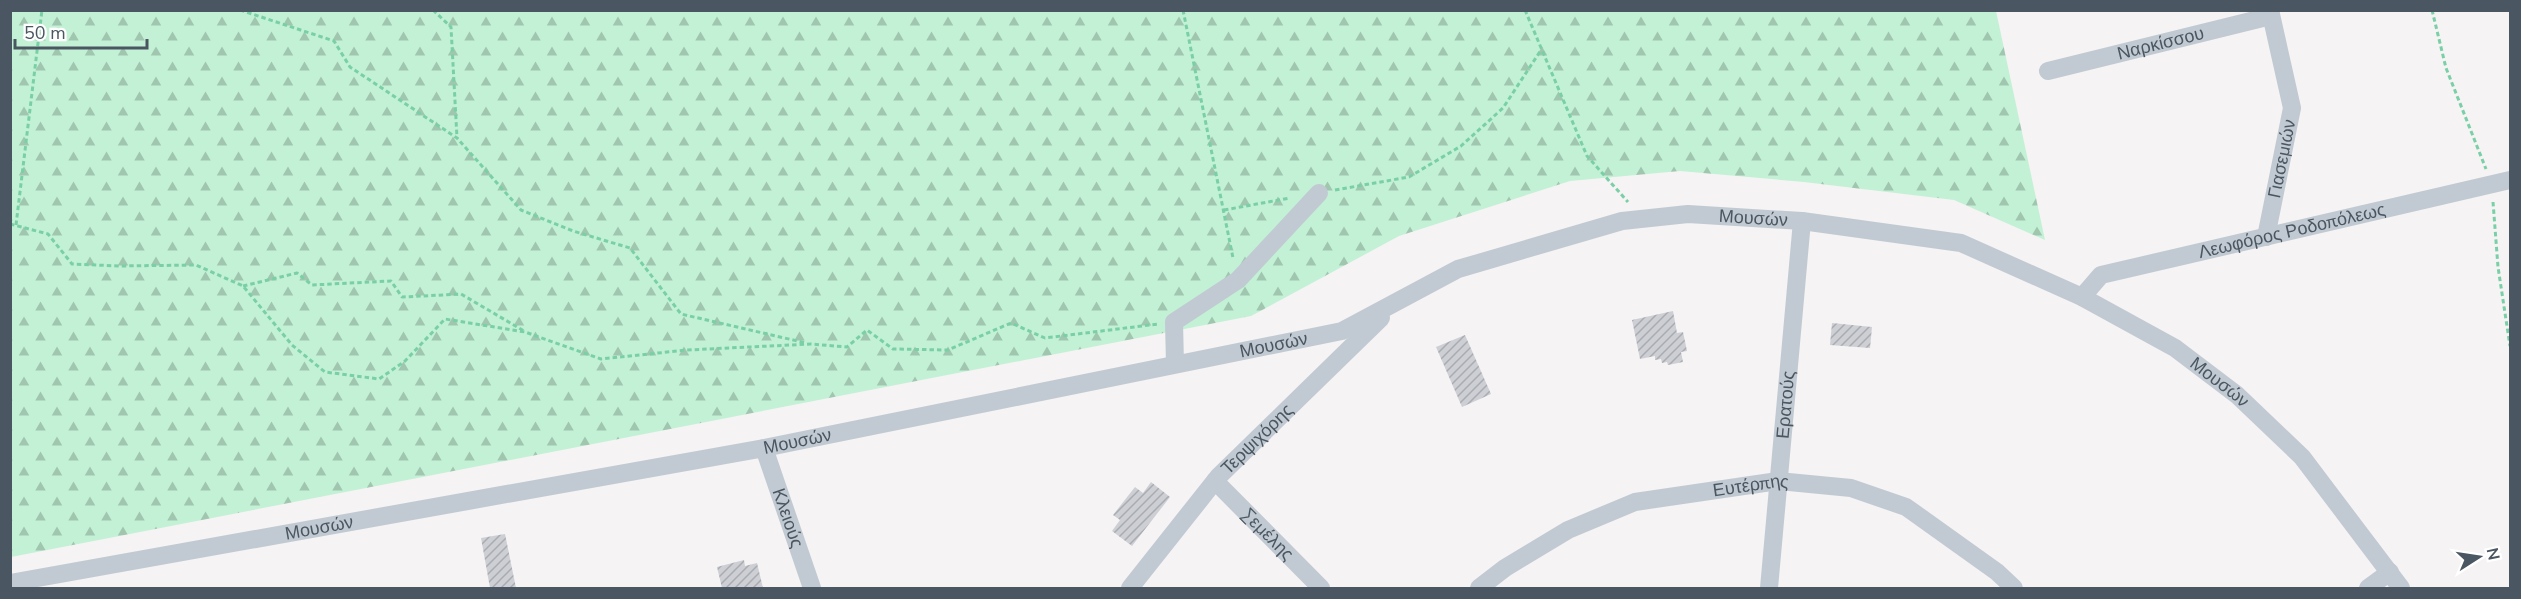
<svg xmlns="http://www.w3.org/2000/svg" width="2521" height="599" viewBox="0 0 2521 599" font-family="'Nunito Sans',sans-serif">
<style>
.forest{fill:url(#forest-firs)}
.building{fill:url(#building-hatch)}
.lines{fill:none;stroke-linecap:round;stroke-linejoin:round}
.path{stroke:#7ad0a6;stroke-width:3;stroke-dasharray:4.5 3;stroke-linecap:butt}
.minor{stroke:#c1cad2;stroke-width:18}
.labels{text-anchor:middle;stroke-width:4.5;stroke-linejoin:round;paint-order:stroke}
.street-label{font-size:18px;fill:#4a5661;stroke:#fff}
</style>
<defs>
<pattern id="forest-firs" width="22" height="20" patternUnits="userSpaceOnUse" patternTransform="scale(1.5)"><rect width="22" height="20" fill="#c3f1d5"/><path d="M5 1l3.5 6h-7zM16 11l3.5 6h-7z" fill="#a0c6b0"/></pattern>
<pattern id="building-hatch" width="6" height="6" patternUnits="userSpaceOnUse" patternTransform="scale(1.5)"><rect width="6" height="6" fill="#cdcfd5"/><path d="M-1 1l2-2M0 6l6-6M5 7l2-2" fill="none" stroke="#a8abb0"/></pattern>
</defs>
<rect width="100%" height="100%" fill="#f5f3f3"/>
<polygon class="forest" points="11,11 1996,11 2045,240 1954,200 1804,182 1680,171 1570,181 1399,236 1251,316 11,557"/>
<g class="building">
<polygon points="1673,311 1677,333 1683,332 1687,351 1681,352 1683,362 1668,365 1667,362 1662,363 1661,359 1655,360 1655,356 1640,359 1632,320"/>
<polygon points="1832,323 1872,327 1870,348 1830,345"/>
<polygon points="1465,335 1491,394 1462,407 1436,347"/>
<polygon points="1151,482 1170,497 1132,546 1112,531 1120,520 1113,515 1135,487 1143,493"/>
<polygon points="505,534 516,588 490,588 481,538"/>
<polygon points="744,560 745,566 757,563 763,588 722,588 717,567"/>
</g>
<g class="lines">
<g class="path">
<polyline points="240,10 334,41 350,67 457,138 521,210 573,231 630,248 681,314 806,343"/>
<polyline points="433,10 451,27 457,138"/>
<polyline points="1183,10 1233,258"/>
<polyline points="1525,10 1587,156 1628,202"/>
<polyline points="2432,10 2446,68 2486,169"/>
<polyline points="1335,190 1409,177 1461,146 1503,108 1541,50"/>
<polyline points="2493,202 2498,267 2510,346"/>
<polyline points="1224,210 1290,198"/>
<polyline points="10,224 48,234 72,264 119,266 196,265 243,286 292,345 325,372 379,379 405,361 445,319 525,332 601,359 687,350 811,344 847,347 867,330 893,349 948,350 1011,323 1045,338 1158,324"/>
<polyline points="16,225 42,10"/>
<polyline points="243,286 297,273 312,285 391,281 402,297 461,294 524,331"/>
</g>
<g class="minor">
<path id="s1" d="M2048,71L2271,16"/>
<path id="s2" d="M2266,237L2292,108L2270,10"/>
<path id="s3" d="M2082,297L2101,275L2510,180"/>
<polyline points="1175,364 1174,322 1238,280 1319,193"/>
<path id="s4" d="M764,448L812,588"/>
<path id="s5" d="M1215,481L1321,588"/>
<path id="s6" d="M10,583L764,448L1342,331L1458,269L1622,221L1688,214L1802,221L1961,243L2082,297L2175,348L2237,395L2302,457L2401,588"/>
<path id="s7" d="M1130,588L1218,477L1381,318"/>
<path id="s8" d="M1479,588L1505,568L1568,530L1635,502L1778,481L1851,488L1906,507L1997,572L2014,588"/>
<path id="s9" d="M1769,588L1802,221"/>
<polyline points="2368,588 2390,572"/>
</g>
</g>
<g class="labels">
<g class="street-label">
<text dy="6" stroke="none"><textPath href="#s1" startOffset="116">Ναρκίσσου</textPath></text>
<text dy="6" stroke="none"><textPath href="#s2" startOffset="80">Γιασεμιών</textPath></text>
<text dy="6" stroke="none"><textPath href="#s6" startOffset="1790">Μουσών</textPath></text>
<text dy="6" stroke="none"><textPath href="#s3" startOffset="225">Λεωφόρος Ροδοπόλεως</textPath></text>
<text dy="6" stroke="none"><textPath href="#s6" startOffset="1286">Μουσών</textPath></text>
<text dy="6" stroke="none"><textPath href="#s6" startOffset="2294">Μουσών</textPath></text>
<text dy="6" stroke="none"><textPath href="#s9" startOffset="184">Ερατούς</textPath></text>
<text dy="6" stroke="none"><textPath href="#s7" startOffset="196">Τερψιχόρης</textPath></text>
<text dy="6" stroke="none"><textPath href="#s6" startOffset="800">Μουσών</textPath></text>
<text dy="6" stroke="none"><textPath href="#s8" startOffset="296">Ευτέρπης</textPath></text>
<text dy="6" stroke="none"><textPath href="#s4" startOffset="74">Κλειούς</textPath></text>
<text dy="6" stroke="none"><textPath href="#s6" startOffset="314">Μουσών</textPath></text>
<text dy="6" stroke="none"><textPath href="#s5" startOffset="75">Σεμέλης</textPath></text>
</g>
</g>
<rect width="2521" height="599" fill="none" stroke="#4a5661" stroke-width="24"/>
<g transform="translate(2479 557) rotate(78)" stroke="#ffffff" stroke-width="4.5" paint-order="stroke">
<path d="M0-4.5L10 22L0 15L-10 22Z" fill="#4a5661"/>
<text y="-9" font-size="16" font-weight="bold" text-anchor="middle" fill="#4a5661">N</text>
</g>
<path d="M15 39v9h132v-9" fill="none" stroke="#4a5661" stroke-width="3"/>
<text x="24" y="39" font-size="18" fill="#4a5661" stroke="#ffffff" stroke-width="4.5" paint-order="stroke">50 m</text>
</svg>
